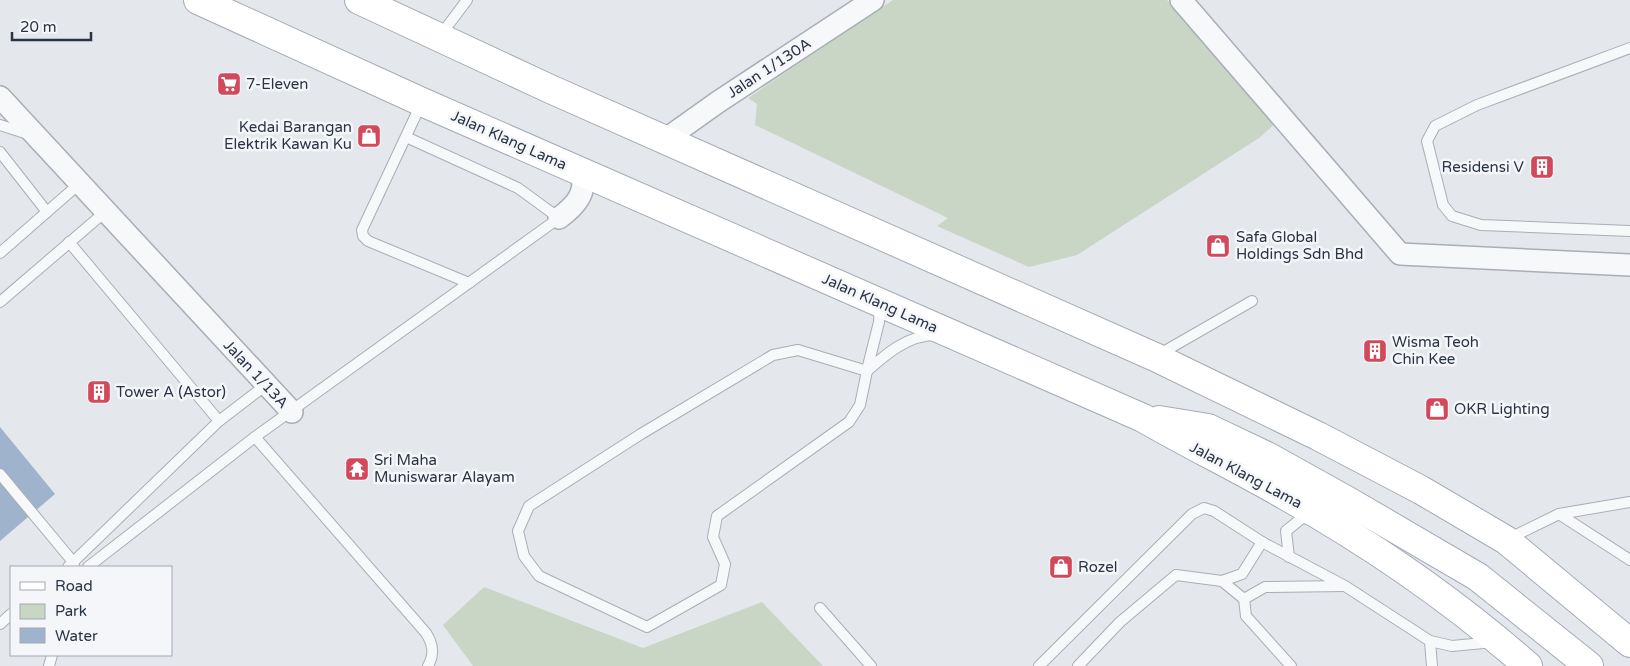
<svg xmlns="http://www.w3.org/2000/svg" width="1630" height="666" viewBox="0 0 1630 666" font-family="'Varela Round',sans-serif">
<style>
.green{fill:#c9d6c5}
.water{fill:#9fb4cc}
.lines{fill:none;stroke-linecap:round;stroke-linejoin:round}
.lane-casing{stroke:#a9aeb7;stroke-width:12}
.street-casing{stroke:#a9aeb7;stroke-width:24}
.primary-casing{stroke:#a3abb8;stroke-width:30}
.lane{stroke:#f7f8fa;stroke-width:10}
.street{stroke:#f7f8fa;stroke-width:21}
.primary{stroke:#fff;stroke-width:28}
.labels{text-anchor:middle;stroke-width:5;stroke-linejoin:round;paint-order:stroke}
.street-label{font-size:15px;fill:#2b3445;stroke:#f4f6f9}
.poi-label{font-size:15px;fill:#2b3445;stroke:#f4f6f9;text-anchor:start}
</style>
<rect width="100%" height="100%" fill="#e4e7ec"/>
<g class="green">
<polygon points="893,0 1167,0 1277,122 1259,138 1077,255 1029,267 937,226 948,218 755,125 757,104 748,98"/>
<polygon points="484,587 643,648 762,602 823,666 473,666 443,625"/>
</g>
<polygon class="water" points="0,427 55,494 0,541"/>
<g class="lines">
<defs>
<g id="lane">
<polyline points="440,36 467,0"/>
<polyline points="1630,48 1477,105 1435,126 1427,141 1443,205 1452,216 1481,225 1630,231"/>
<polyline points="422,102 362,230 363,236 368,241 469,283"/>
<polyline points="0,125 28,134"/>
<polyline points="0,152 47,212"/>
<polyline points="69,242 219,421"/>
<polyline points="0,253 79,184"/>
<polyline points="0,302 105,212"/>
<polygon points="798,350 867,371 860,405 849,422 717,516 713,537 725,564 721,585 647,627 539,576 524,556 518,531 529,506 641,434 773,355"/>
<polyline points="1158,355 1252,301"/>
<polyline points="867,370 879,322 880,304"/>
<path d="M867,371C886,354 908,335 935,335"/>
<path d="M255,437L426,633C433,644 435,654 428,666"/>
<polyline points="0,474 74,563"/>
<polyline points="1559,514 1630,560"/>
<polyline points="1508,539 1559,514 1630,502"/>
<polyline points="1289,557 1286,531 1302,518 1311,519"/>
<polyline points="68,567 219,421 266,385"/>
<polyline points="88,567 255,437 559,218 518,188 406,137"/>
<polyline points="1222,581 1244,599"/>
<polyline points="820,608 871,666"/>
<polyline points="0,624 11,614"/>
<polyline points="1430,641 1432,666"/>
<polyline points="49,666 52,655"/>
<polyline points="1039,666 1192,514 1204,508 1214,511 1262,542 1345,586 1430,641 1452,646 1494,642"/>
<polyline points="1078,666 1120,622 1176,575 1222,581 1242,574 1262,542"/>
<polyline points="1291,666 1246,616 1244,599 1265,587 1344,586"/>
</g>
<g id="street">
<polyline points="1181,0 1400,254 1630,265"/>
<polyline points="0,97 292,412"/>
<polyline points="666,139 718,102 873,0"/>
<path d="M559,218C575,206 588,193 581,172"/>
</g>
<g id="primary">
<path d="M198,0L422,102L1143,418C1190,445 1239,469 1286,496C1373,545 1454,601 1528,666"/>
<polyline points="359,0 548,88 1155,357 1318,436 1421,490 1506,540 1630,643"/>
<polyline points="1159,420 1208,428 1269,457 1348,501 1478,577 1589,666"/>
</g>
</defs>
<use href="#lane" class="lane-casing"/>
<use href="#street" class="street-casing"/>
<use href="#primary" class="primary-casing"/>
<use href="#lane" class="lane"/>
<use href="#street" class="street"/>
<use href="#primary" class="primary"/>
</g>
<defs>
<symbol id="supermarket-square" viewBox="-11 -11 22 22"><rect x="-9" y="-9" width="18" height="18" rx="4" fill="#d1495b" stroke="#f4f6f9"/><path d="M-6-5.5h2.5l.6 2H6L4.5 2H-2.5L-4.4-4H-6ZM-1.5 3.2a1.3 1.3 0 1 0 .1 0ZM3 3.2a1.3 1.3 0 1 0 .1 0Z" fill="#fff"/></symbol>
<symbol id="shop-square" viewBox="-11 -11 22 22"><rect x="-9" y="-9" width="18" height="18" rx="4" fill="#d1495b" stroke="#f4f6f9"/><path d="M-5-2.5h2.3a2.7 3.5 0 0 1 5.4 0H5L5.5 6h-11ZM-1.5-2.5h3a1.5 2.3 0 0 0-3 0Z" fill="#fff"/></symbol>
<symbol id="building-square" viewBox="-11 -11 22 22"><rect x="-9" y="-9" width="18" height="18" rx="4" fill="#d1495b" stroke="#f4f6f9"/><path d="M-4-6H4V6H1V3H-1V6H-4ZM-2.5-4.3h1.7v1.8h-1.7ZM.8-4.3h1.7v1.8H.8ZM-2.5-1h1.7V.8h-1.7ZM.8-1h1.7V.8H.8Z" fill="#fff"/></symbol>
<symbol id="temple-square" viewBox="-11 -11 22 22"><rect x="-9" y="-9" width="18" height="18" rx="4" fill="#d1495b" stroke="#f4f6f9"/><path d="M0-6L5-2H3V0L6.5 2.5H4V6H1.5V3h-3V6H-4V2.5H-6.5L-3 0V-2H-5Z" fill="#fff"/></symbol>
</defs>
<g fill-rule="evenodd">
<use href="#supermarket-square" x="215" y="70" width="28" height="28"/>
<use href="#shop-square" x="355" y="122" width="28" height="28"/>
<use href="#building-square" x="1528" y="153" width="28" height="28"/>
<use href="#shop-square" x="1204" y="232" width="28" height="28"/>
<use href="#building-square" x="1361" y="337" width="28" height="28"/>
<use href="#building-square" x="85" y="378" width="28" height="28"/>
<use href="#shop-square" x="1423" y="395" width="28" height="28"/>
<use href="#temple-square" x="343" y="455" width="28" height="28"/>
<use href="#shop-square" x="1047" y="553" width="28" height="28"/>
</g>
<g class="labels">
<g class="street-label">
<text transform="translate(769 68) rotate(-33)" y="5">Jalan 1/130A</text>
<text transform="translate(509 140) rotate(24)" y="5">Jalan Klang Lama</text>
<text transform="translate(880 303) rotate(24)" y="5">Jalan Klang Lama</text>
<text transform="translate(256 374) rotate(47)" y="5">Jalan 1/13A</text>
<text transform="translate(1246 475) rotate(28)" y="5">Jalan Klang Lama</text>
</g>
<g class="poi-label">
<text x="246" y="89">7-Eleven</text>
<text x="352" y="132" text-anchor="end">Kedai Barangan<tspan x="352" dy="17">Elektrik Kawan Ku</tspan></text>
<text x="1524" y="172" text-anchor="end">Residensi V</text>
<text x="1236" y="242">Safa Global<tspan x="1236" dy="17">Holdings Sdn Bhd</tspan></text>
<text x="1392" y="347">Wisma Teoh<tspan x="1392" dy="17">Chin Kee</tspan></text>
<text x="116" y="397">Tower A (Astor)</text>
<text x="1454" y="414">OKR Lighting</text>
<text x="374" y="465">Sri Maha<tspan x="374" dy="17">Muniswarar Alayam</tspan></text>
<text x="1078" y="572">Rozel</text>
</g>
</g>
<rect x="10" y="566" width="162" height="90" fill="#f4f6f9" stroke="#a4a8b1"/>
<rect x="20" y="582" width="25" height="8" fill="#ffffff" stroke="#a4a8b1"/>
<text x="55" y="591" font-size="15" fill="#2b3445">Road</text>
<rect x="20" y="604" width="25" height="15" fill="#c9d6c5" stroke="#a4a8b1"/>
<text x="55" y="616" font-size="15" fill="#2b3445">Park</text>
<rect x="20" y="628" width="25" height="15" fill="#9fb4cc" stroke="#a4a8b1"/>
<text x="55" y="641" font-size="15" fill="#2b3445">Water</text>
<path d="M12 32v8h79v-8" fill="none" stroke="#2b3445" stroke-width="2.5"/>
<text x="20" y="32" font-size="15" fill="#2b3445" stroke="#f4f6f9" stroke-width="4" paint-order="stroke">20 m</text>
</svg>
